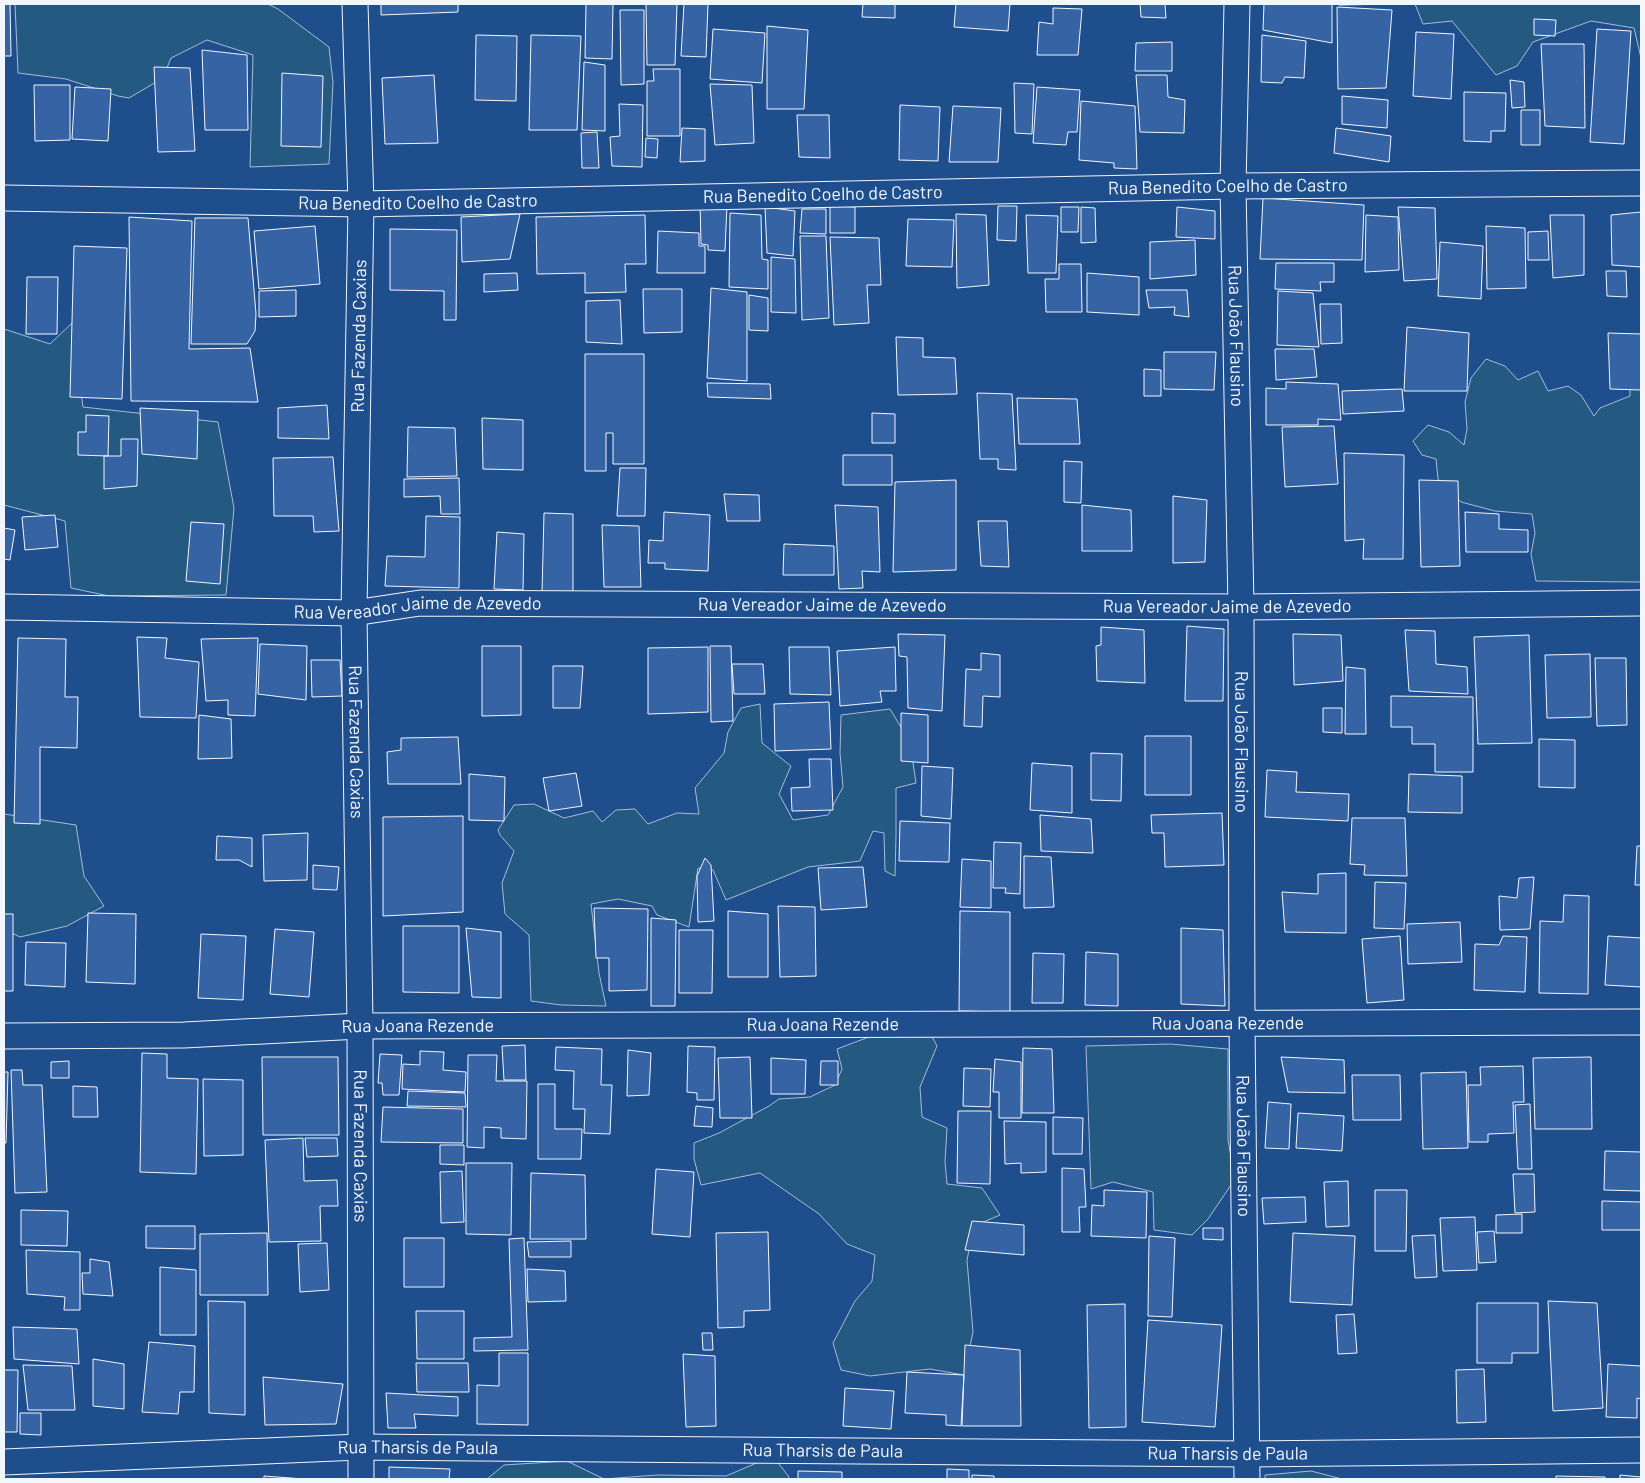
<svg xmlns="http://www.w3.org/2000/svg" width="1645" height="1483" viewBox="0 0 1645 1483" font-family="Barlow,sans-serif">
<style>
.green{fill:#245a82;stroke:#a8bbd7}
.building{fill:#3563a3;stroke:#f2f6ff}
.lines{fill:none;stroke-linecap:round;stroke-linejoin:round}
.street-casing{stroke:#f2f6ff;stroke-width:27}
.street{stroke:#1f4e8c;stroke-width:25}
.labels{text-anchor:middle;stroke-width:4;stroke-linejoin:round;paint-order:stroke}
.street-label{font-size:18px;fill:#f2f6ff;stroke:#1f4e8c}
</style>
<rect width="100%" height="100%" fill="#1f4e8c"/>
<path class="green" d="M15,4H268L278,9L329,47L333,82L329,164L250,167L253,55L207,40L171,58L163,78L129,98L118,96L66,79L18,73Z
M1415,4H1641V58L1634,28L1591,21L1533,42L1517,66L1496,75L1452,21L1423,24Z
M72,323L83,407L218,422L234,508L226,595L109,596L71,588L65,521L4,505V329L50,344Z
M1641,348V582L1536,581L1531,554L1535,533L1532,514L1495,511L1461,502L1438,479L1436,459L1422,455L1413,441L1428,425L1449,432L1464,445L1467,429L1465,402L1471,378L1486,359L1505,366L1518,380L1538,371L1548,391L1568,386L1581,395L1594,416L1600,408L1630,396V378L1626,357Z
M760,704L762,743L791,766L779,794L793,820L828,815L843,787L840,753L841,715L890,709L910,742L916,783L896,788V836L895,876L885,871L884,833L873,831L860,861L808,867L726,900L713,870L698,868L689,927L657,915L652,906L618,899L591,904L599,973L606,1006L561,1005L531,1001L529,935L505,914L502,883L514,851L500,835L498,830L514,805L534,804L564,818L593,811L602,822L616,810L635,809L648,824L677,813L699,814L695,788L724,753L728,732L741,708Z
M4,814L76,825L84,876L104,906L67,926L20,937L4,929Z
M928,1029L937,1046L920,1087L922,1117L947,1128L945,1162L947,1184L982,1188L1000,1215L974,1226L967,1260L973,1332L964,1375L930,1369L870,1376L841,1370L833,1343L855,1301L872,1281L875,1255L847,1244L819,1214L760,1173L701,1185L694,1159V1143L719,1133L769,1106L779,1099L810,1097L835,1085L842,1069L837,1049L882,1032Z
M1170,1044L1228,1049V1140L1235,1179L1208,1219L1192,1235L1154,1230L1153,1192L1113,1182L1091,1189L1086,1046Z
M773,1456L789,1477L788,1479H487L504,1465L567,1461L604,1479L657,1475L726,1476Z
M1311,1471L1342,1479H1265V1475Z"/>
<path class="building" d="M4,4H10L11,56H4Z
M381,4H458V12L381,15Z
M586,4H613L612,59L585,58Z
M646,4H677L675,65H647Z
M684,4H708L706,57L681,56Z
M863,4H895V18L862,17Z
M956,4H1010L1008,31L954,27Z
M1140,4H1165L1166,18L1141,17Z
M1264,4H1332V43L1263,30Z
M1339,4H1399L1339,5Z
M1337,7L1392,10L1386,88L1338,89Z
M1053,8L1082,9L1078,55H1037L1039,22L1053,24Z
M620,10H644V84L621,85Z
M1534,19L1556,20L1555,36L1534,35Z
M767,26L808,30L804,109H767Z
M713,29L765,33L762,83L710,79Z
M1597,29L1631,31L1624,144L1590,142Z
M1416,32L1454,34L1451,99L1413,96Z
M476,35L517,36L516,101L475,100Z
M531,35L581,36L577,130H529Z
M1262,35L1306,41L1304,78L1285,77L1282,83L1261,82Z
M1172,42V71H1135L1136,43Z
M1541,44H1584L1585,128L1545,126Z
M202,50L247,55L248,130H205Z
M584,62L605,65V131L582,130Z
M154,67L190,68L195,151L158,152Z
M653,69H680V136H647V81H654Z
M282,73L323,76L321,147L281,146Z
M434,75L438,143L385,144L382,78Z
M1136,75H1167L1168,97L1185,100L1184,133L1140,132Z
M1510,80L1524,82L1525,107L1512,108Z
M1014,83L1034,84L1032,134L1015,133Z
M710,84L752,85L754,143L715,145Z
M34,85H70V140L35,141Z
M75,87L111,89L108,141L72,139Z
M1037,87L1080,90L1077,132H1068L1066,145L1033,143Z
M1464,92L1506,93L1505,131H1491V142L1464,141Z
M1342,96L1388,100L1387,128L1342,124Z
M1081,101L1135,106L1137,169L1114,168V163L1079,160Z
M619,104L643,105L642,167L612,166L610,137L620,136Z
M900,105L940,107L938,161L899,160Z
M953,106L1001,108L998,162H949Z
M1521,110H1540V145H1521Z
M797,115H829L830,158L799,157Z
M682,128L705,129V161L680,162Z
M1336,128L1391,136L1389,162L1334,153Z
M597,132L599,168H582L581,133Z
M646,138L658,139L657,158L645,157Z
M1263,198L1364,205L1362,260L1260,259Z
M700,203L727,205L725,251L708,250V245L701,244Z
M830,206L855,207V233H830Z
M998,206H1017L1016,241L997,240Z
M765,207L795,211L793,256L767,253Z
M1061,207H1079L1078,232H1061Z
M1081,207L1095,208L1096,242L1081,243Z
M1177,207L1215,211V239L1176,237Z
M1398,207L1435,208L1437,279L1404,281Z
M802,209H826V234L800,233Z
M1641,212V267L1612,265L1611,215Z
M730,213L761,215L762,259L768,260V289L729,287Z
M520,214L510,259L462,262L461,217Z
M956,214L986,215L989,285L957,288Z
M645,215L646,264H625L626,292L585,293V273L537,274L536,217Z
M1026,215L1058,216L1056,273H1028Z
M1366,215L1398,217L1399,270L1365,272Z
M1550,215H1584V275L1553,278Z
M129,217L192,221L189,349L250,348L258,402L131,401Z
M195,218H248L256,314L255,331L247,344H191Z
M908,219L954,220L952,267L906,266Z
M315,226L320,284L259,289L254,231Z
M1486,226L1525,228L1526,288L1487,289Z
M390,229L457,230L456,320H444V291L390,290Z
M658,231L699,233V246H705V273H657Z
M1548,231L1549,260H1528V232Z
M800,236H826L829,318L802,320Z
M830,237L879,238L881,285H867L869,323L834,325Z
M1195,240L1196,275L1150,279V242Z
M1440,242L1483,246L1481,299L1438,296Z
M74,246L127,248L122,399L70,397Z
M771,257L795,259L796,313L771,312Z
M1276,263H1334V282H1320L1321,291L1275,289Z
M1059,264H1081L1082,312H1046L1045,279H1059Z
M1606,271H1626L1627,297L1607,296Z
M517,273L518,290L484,292V274Z
M1087,273L1139,277V315L1087,312Z
M27,277H58L57,334H26Z
M711,288L747,292V381L707,378Z
M643,289H682V332L644,333Z
M296,290V316L259,317V291Z
M1146,290H1187L1189,317L1174,315L1175,307L1149,308Z
M1278,291L1313,293L1319,347L1277,345Z
M749,295L768,298V331L749,330Z
M620,300L622,344L586,342V301Z
M1320,304H1341L1342,343L1321,344Z
M1407,327L1469,333L1467,391H1404Z
M1608,333L1641,334V390L1610,389Z
M896,337L923,338V357L955,358L957,394L898,395Z
M1275,349H1314L1317,377L1276,380Z
M1164,352H1216L1214,390L1164,389Z
M585,354H644V464H613V433H606V471H585Z
M1144,369L1161,370V396H1144Z
M1286,382L1338,384L1341,420L1318,419V425H1266V388L1286,389Z
M707,383L770,384L771,399L708,397Z
M1402,389L1404,411L1343,414L1342,391Z
M977,393L1012,394L1016,470L998,469V459H980Z
M1017,398L1077,399L1080,444H1019Z
M327,405L329,439L278,438V408Z
M140,408L198,411L197,459L142,454Z
M872,413L895,414V443H872Z
M86,415L109,416L108,456L78,455V432H86Z
M482,418L523,420V470L483,469Z
M1334,426L1338,484L1285,487L1282,427Z
M408,427L455,428L457,476L407,477Z
M121,439H138L137,486L104,489V456H121Z
M1344,453L1404,455L1403,559H1363L1364,539L1345,541Z
M843,455H892V485H843Z
M333,457L339,531L314,532L313,516H274L273,458Z
M1064,461L1082,462L1081,503L1064,502Z
M620,468H646L645,516H617Z
M459,478L460,514H441L440,496L404,497V479Z
M956,480V570L893,572L895,482Z
M1419,480L1458,481L1460,566L1421,567Z
M724,494L759,495L760,521H727Z
M1173,496L1207,500L1205,562L1173,563Z
M835,505L878,507L880,572L862,571L863,588L839,589Z
M1082,505L1131,510L1132,551H1082Z
M664,512L710,515L708,571L665,569V563H648L649,540L663,541Z
M1465,512L1499,514V529L1528,530V552H1466Z
M544,513L573,514V592L542,593Z
M55,515L58,547L25,550L22,517Z
M426,516L460,517L459,588L385,586L387,556L425,557Z
M978,521H1007L1009,567L981,566Z
M191,522L224,524L220,584L186,581Z
M602,525L639,526L641,587H604Z
M4,528L15,530L10,560L4,559Z
M497,532L524,534L523,590L494,589Z
M784,544L834,546V575H783Z
M1187,626L1224,629L1223,701H1185Z
M1101,627L1144,630L1145,683L1097,681L1096,646L1101,645Z
M1405,630L1435,631L1436,664L1467,667L1468,694L1409,691Z
M898,634L945,635L942,711L908,708L907,657L899,656Z
M1293,634L1341,635L1343,681L1294,685Z
M1529,635L1532,743L1478,744L1474,637Z
M137,637L167,638L165,658L199,662L196,718L140,717Z
M18,638L66,639L65,697H78L77,748L40,747V824L14,823Z
M258,638L255,716L228,715V700L206,701L201,639Z
M260,644L307,646L306,700L258,694Z
M482,646H521V715L482,716Z
M710,646H731L733,721L711,722Z
M708,647V712L648,714V648Z
M789,647H829L831,695L790,694Z
M895,647L896,691H880L882,702L840,706L837,651Z
M981,653L1000,655V697L983,696L982,727L964,726L966,669L981,670Z
M1590,654L1591,717L1547,718L1545,655Z
M1595,658H1626L1627,725L1597,726Z
M311,660H340L342,696L312,697Z
M732,664H763L765,694H734Z
M553,666H583L580,708H553Z
M1346,667L1365,669L1366,734H1345Z
M1391,696L1473,697V772H1435V744H1412V727H1391Z
M829,702L831,749L775,751L774,704Z
M1323,708H1342V733L1323,732Z
M901,713L928,715V763L901,761Z
M199,715L231,719L232,758L198,759Z
M1145,736H1191V795H1145Z
M458,737L461,784H388L387,752L401,750V738Z
M1539,739L1575,740V788L1539,787Z
M1091,753L1122,754L1121,801L1091,800Z
M809,759H831L833,810L792,811L791,788L810,787Z
M1032,763L1072,766V813L1030,810Z
M922,766L953,768L951,819L921,816Z
M1267,770L1297,772L1296,792L1349,794L1348,821L1265,817Z
M576,773L582,806L549,811L543,778Z
M469,774L505,777L504,821L469,820Z
M1409,774L1462,776V813L1408,812Z
M1222,813L1224,865L1165,867L1164,833H1152L1151,815Z
M1040,815L1091,819L1093,853L1041,851Z
M463,816V912L383,916V817Z
M1352,818H1405L1407,876L1364,875L1365,865L1350,864Z
M900,821L950,823L949,862L899,861Z
M308,833L307,880L264,881L263,835Z
M217,836L252,838V867L239,860H216Z
M994,842L1021,843L1020,894L1005,893L1006,888H993Z
M1637,846H1641V885H1635Z
M1024,856L1051,857L1054,907L1024,908Z
M705,858L711,865L714,921L698,922L697,876Z
M962,859L991,861V908L960,907Z
M313,865L339,867L337,890L313,889Z
M863,867L867,907L821,910L818,868Z
M1346,873V933L1285,932L1282,892L1318,894V874Z
M1534,877L1530,929L1500,930L1499,896L1517,898L1519,878Z
M1375,882L1406,883L1404,929L1374,928Z
M1564,895L1589,896L1588,994L1539,993L1540,921L1563,922Z
M778,906L815,907L816,976L780,977Z
M594,908L648,909L647,990L609,991V958H596Z
M728,911L768,914V977H728Z
M960,911L1010,912V1012L959,1011Z
M88,913L136,914L135,984L86,982Z
M4,914H13V991H4Z
M651,918L676,920L675,1006H651Z
M1460,922L1462,962L1408,964L1407,924Z
M403,926H459V993L403,992Z
M466,928L501,932V998L472,997Z
M1181,928L1223,930L1225,1006L1181,1004Z
M275,929L314,932L309,997L270,994Z
M679,930H713L712,993H679Z
M201,934L246,936L243,1000L198,998Z
M1400,936L1404,1000L1367,1003L1362,939Z
M1503,936L1527,937L1525,992L1474,990L1475,944L1499,945Z
M1608,936L1641,938V987L1605,985Z
M26,942L66,943L65,987L25,985Z
M1086,952L1118,954V1006L1085,1005Z
M1033,953L1064,954L1063,1003H1032Z
M525,1045L526,1080H504L502,1046Z
M688,1046L715,1047L714,1100H697V1093L687,1092Z
M556,1047L602,1049L601,1085H612L610,1134L584,1133L585,1109H573L574,1071L555,1070Z
M1023,1048L1052,1049L1054,1113H1022Z
M628,1050L651,1053L649,1095L627,1096Z
M420,1051L444,1052L443,1070L466,1072L465,1092L402,1089L403,1064L420,1065Z
M142,1053L167,1054V1078L198,1079L196,1174L140,1172Z
M380,1054L402,1055L399,1095H383L382,1083H378Z
M468,1055H497L496,1081H527L526,1139L501,1138V1128L484,1127V1148L467,1147Z
M262,1057H338L339,1135H263Z
M750,1057L752,1118H720L718,1058Z
M1281,1057L1344,1060L1345,1093L1288,1092Z
M1591,1057L1592,1129H1535L1533,1058Z
M771,1058L806,1060L805,1094H771Z
M995,1059L1021,1062V1118H999V1092H993Z
M69,1061V1078H51V1062Z
M821,1061H838V1085H820Z
M1523,1066L1524,1102H1513L1514,1133L1488,1134V1142H1469L1468,1085H1481L1480,1067Z
M964,1068L991,1069L990,1107L963,1106Z
M11,1070H22L23,1085H42L47,1192L15,1193Z
M4,1072H8L6,1143H4Z
M1466,1072L1468,1148L1423,1149L1421,1073Z
M1352,1075H1400L1401,1120H1353Z
M203,1079L243,1080V1155L204,1156Z
M538,1084H555V1129H582L581,1159H538Z
M73,1086L97,1087L98,1117H73Z
M408,1091L465,1093L466,1107L407,1106Z
M1268,1102L1291,1104L1289,1149L1265,1148Z
M1530,1104L1532,1169H1518L1515,1105Z
M696,1106L713,1108L712,1127L694,1126Z
M383,1107L463,1109V1143L381,1142Z
M958,1111H991L990,1184L957,1183Z
M1298,1113L1344,1116L1342,1151L1296,1148Z
M1053,1117L1083,1118L1082,1154H1053Z
M1004,1121L1046,1122V1172L1021,1173V1163L1005,1164Z
M303,1138L304,1181L337,1180L338,1206H320L321,1241L269,1242L265,1140Z
M305,1138H337L338,1156L307,1157Z
M440,1145H464V1165L440,1164Z
M1605,1151L1641,1152V1191L1604,1190Z
M466,1163H512L511,1235L466,1234Z
M1062,1168L1084,1169L1086,1207H1079L1080,1232H1062Z
M656,1169L694,1172L690,1237L652,1234Z
M462,1171L464,1222L441,1223L440,1172Z
M531,1173L585,1175L586,1239H530Z
M1513,1174H1534L1535,1212L1515,1213Z
M1348,1181L1349,1226L1326,1227L1324,1182Z
M1104,1190L1147,1192L1146,1238L1091,1236L1092,1205L1104,1206Z
M1375,1190H1407L1406,1251H1375Z
M1305,1197L1306,1222L1264,1224L1262,1198Z
M1602,1201L1641,1202V1230H1602Z
M21,1210L68,1211L67,1246L21,1245Z
M1522,1214V1233H1496V1215Z
M1475,1217L1477,1270L1443,1271L1440,1218Z
M972,1221L1024,1225V1255L965,1250Z
M146,1226H195V1249L146,1248Z
M1203,1228H1223V1240L1203,1239Z
M1494,1231L1496,1262L1479,1263L1477,1232Z
M768,1232L770,1310L744,1311V1327L718,1328L716,1233Z
M267,1233L268,1295H200V1234Z
M1293,1233L1355,1236L1352,1305L1290,1302Z
M1435,1235L1437,1277L1415,1278L1412,1236Z
M1149,1236L1175,1238L1172,1317L1148,1316Z
M404,1238H444V1287H404Z
M524,1238L528,1350L474,1351V1338L512,1337L509,1239Z
M571,1241V1257H529L527,1242Z
M327,1243L329,1290L300,1292L298,1244Z
M26,1250L80,1252V1310H64L65,1297L27,1294Z
M90,1259L109,1262L113,1296L83,1294L82,1273H90Z
M160,1267L196,1270V1335H160Z
M527,1269L565,1271L566,1301L528,1302Z
M208,1301L245,1302V1415L209,1413Z
M1548,1301L1597,1303L1603,1408L1553,1411Z
M1477,1303H1538V1353H1512V1363H1477Z
M1125,1304L1126,1427L1089,1428L1087,1305Z
M416,1311H464V1359H417Z
M1354,1314L1357,1353L1338,1354L1336,1315Z
M1148,1320L1222,1325L1215,1427L1142,1422Z
M13,1327L77,1329L79,1364L14,1359Z
M702,1333H712L713,1350H703Z
M149,1342L195,1346L194,1392H180L178,1414L142,1412Z
M965,1345L1020,1350L1021,1426H962Z
M499,1353H528V1425L477,1424V1385L499,1386Z
M683,1354L715,1356L716,1426L686,1427Z
M93,1359L124,1364V1409L93,1406Z
M416,1363H468L469,1392H417Z
M1608,1364L1641,1366V1399L1637,1398V1418L1606,1417Z
M23,1365L72,1366L75,1410H28Z
M1484,1369L1486,1422L1457,1423L1456,1370Z
M4,1370H18L17,1432H4Z
M907,1372L964,1375L961,1426L946,1425V1415L905,1413Z
M263,1377L343,1384L336,1424L265,1425Z
M845,1388L894,1391L891,1429L843,1426Z
M386,1393L458,1397V1416L414,1414L416,1428H388Z
M20,1413H41V1435L20,1434Z
M389,1467L450,1469L449,1479H389Z
M947,1469L969,1470V1479H947Z
M798,1471L842,1472V1479H798Z
M972,1475L994,1476V1479H972Z
M1620,1475L1641,1477V1479H1620Z
M264,1476L304,1479H264Z
M1556,1476L1605,1477V1479H1556Z"/>
<g class="lines">
<g class="street-casing">
<g id="street">
<path id="s1" d="M355,4L361,204L354,613L360,1026L361,1479"/>
<path id="s2" d="M1237,4L1233,186L1241,607L1242,1024L1247,1479"/>
<path id="s3" d="M4,198L361,204L1233,186L1641,183"/>
<path id="s4" d="M4,607L354,613L420,603L1241,607L1641,603"/>
<path id="s5" d="M4,1036L184,1035L360,1026L1641,1022"/>
<path id="s6" d="M4,1462L360,1447L1247,1454L1641,1450"/>
</g>
</g>
<use href="#street" class="street"/>
</g>
<g class="labels">
<g class="street-label">
<text dy="6" stroke="none"><textPath href="#s3" startOffset="1224">Rua Benedito Coelho de Castro</textPath></text>
<text dy="6" stroke="none"><textPath href="#s3" startOffset="819">Rua Benedito Coelho de Castro</textPath></text>
<text dy="6" stroke="none"><textPath href="#s3" startOffset="414">Rua Benedito Coelho de Castro</textPath></text>
<text transform="translate(359 336) rotate(-89)" y="6">Rua Fazenda Caxias</text>
<text dy="6" stroke="none"><textPath href="#s2" startOffset="332">Rua João Flausino</textPath></text>
<text dy="6" stroke="none"><textPath href="#s4" startOffset="819">Rua Vereador Jaime de Azevedo</textPath></text>
<text dy="6" stroke="none"><textPath href="#s4" startOffset="1224">Rua Vereador Jaime de Azevedo</textPath></text>
<text dy="6" stroke="none"><textPath href="#s4" startOffset="414">Rua Vereador Jaime de Azevedo</textPath></text>
<text dy="6" stroke="none"><textPath href="#s1" startOffset="738">Rua Fazenda Caxias</textPath></text>
<text dy="6" stroke="none"><textPath href="#s2" startOffset="738">Rua João Flausino</textPath></text>
<text dy="6" stroke="none"><textPath href="#s5" startOffset="1224">Rua Joana Rezende</textPath></text>
<text dy="6" stroke="none"><textPath href="#s5" startOffset="819">Rua Joana Rezende</textPath></text>
<text dy="6" stroke="none"><textPath href="#s5" startOffset="414">Rua Joana Rezende</textPath></text>
<text dy="6" stroke="none"><textPath href="#s1" startOffset="1142">Rua Fazenda Caxias</textPath></text>
<text dy="6" stroke="none"><textPath href="#s2" startOffset="1142">Rua João Flausino</textPath></text>
<text dy="6" stroke="none"><textPath href="#s6" startOffset="414">Rua Tharsis de Paula</textPath></text>
<text dy="6" stroke="none"><textPath href="#s6" startOffset="819">Rua Tharsis de Paula</textPath></text>
<text dy="6" stroke="none"><textPath href="#s6" startOffset="1224">Rua Tharsis de Paula</textPath></text>
</g>
</g>
<rect width="1645" height="1483" fill="none" stroke="#f2f6ff" stroke-width="10"/>
</svg>
